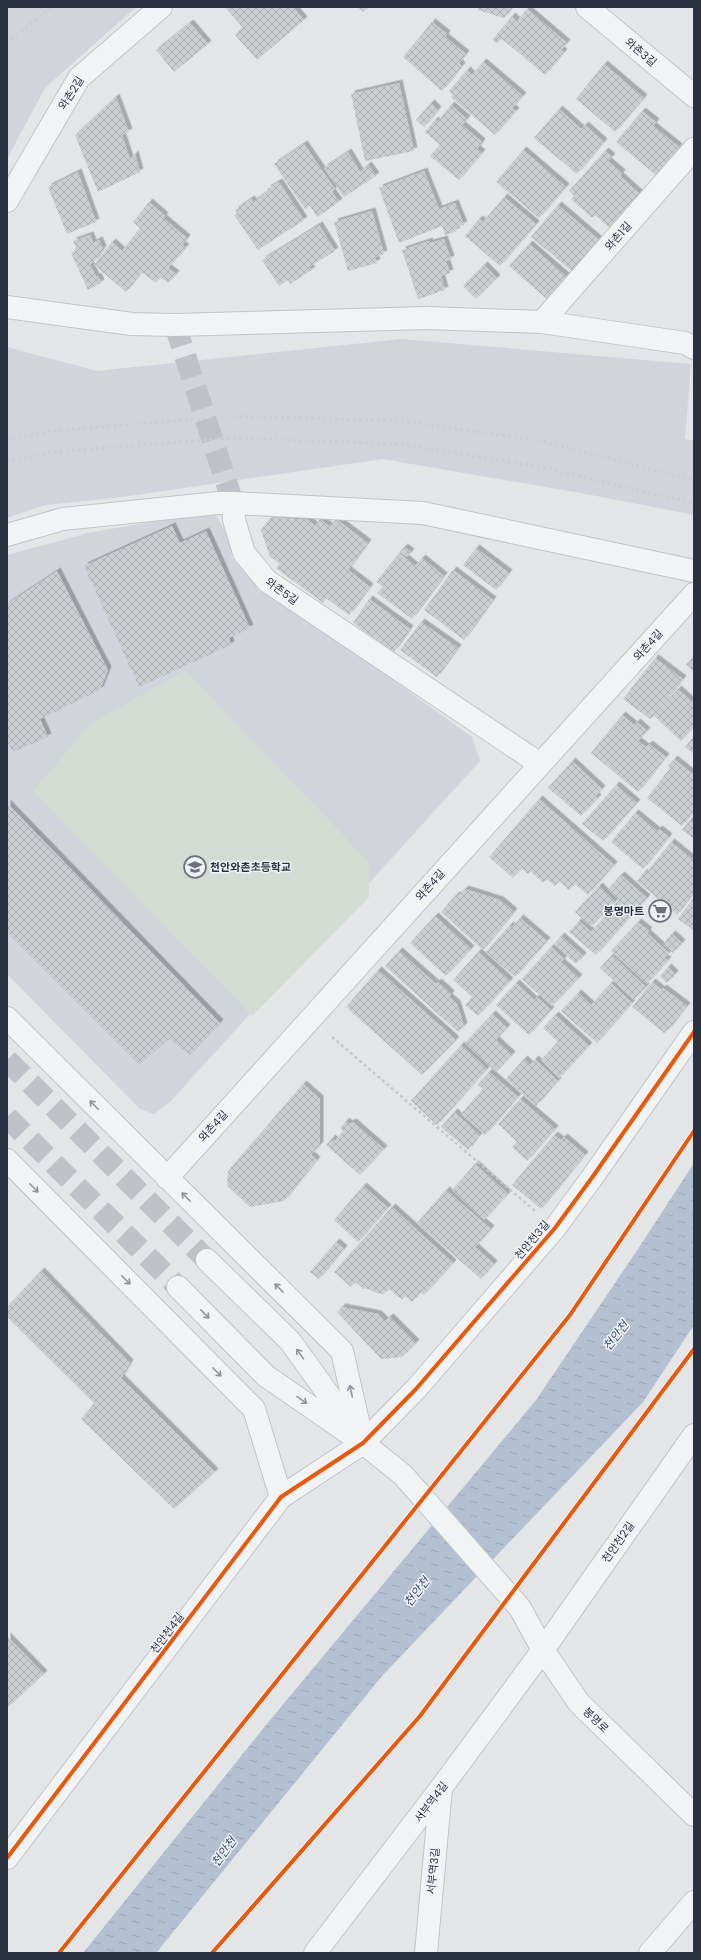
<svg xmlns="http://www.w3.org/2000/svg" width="701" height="1960" viewBox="0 0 701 1960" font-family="Poppins,'Noto Sans KR',sans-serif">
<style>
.built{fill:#d1d4da}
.green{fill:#d3dbd3}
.water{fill:url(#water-ripples)}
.building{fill:url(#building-cross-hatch);filter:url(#shadow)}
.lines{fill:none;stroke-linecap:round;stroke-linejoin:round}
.minor-tunnel{stroke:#bec1c6;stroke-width:22;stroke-dasharray:22 11;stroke-linecap:butt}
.minor-casing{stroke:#c1c3c5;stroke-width:24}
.path{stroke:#c5c6cb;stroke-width:2.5;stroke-dasharray:3 3;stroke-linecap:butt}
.minor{stroke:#f2f3f5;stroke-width:22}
.rail{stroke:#cccdcf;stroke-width:3;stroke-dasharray:2 4;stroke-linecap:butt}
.cycleway-casing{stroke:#f1f3f7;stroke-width:6}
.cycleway{stroke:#e8590c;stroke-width:4}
.oneway{stroke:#8e929a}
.labels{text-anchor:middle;stroke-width:3;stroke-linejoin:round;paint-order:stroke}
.street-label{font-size:11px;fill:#2a3140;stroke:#f1f3f7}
.poi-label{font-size:11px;font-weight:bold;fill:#2a3140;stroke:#f1f3f7;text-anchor:start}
.water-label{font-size:12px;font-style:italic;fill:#364f72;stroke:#f1f3f7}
</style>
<defs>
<pattern id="water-ripples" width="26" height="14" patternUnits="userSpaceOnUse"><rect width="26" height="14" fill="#b3c0d1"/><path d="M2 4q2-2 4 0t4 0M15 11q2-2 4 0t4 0" fill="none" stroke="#9aa5b4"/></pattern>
<pattern id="building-cross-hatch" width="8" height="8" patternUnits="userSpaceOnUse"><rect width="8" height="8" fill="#cbcdd0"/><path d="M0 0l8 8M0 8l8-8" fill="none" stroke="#aeb0b4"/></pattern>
<filter id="shadow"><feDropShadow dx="3.5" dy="-3.5" stdDeviation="0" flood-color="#0004"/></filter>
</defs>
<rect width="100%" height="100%" fill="#e3e5e7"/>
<path class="built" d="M7,7H136L45,88L7,159Z
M402,339L691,364L685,439L694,441V515L586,494L383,459L115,498L45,505L7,518V347L97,371Z
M216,515L229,538L232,558L252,578L472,737L480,761L170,1102L154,1114L140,1109L7,974V555L92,532L177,518Z"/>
<path class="green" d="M185,670L369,862V897L252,1016L33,791L90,724Z"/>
<path class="water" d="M694,1163V1325L643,1402L382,1676L156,1953H83L266,1725L536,1400L638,1249Z"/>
<path class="building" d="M225,7H293L304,20L257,60L235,35L243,28Z
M358,7H369L363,12Z
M480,7H513L504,18L478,10Z
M527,9L567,43L561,50L564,52L545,75L502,39L497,43L492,40L512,16L517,21Z
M432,22L447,34L445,37L466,54L459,63L462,66L442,91L403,57Z
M190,23L208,44L174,72L156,50Z
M483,62L523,96L512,108L516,111L495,135L451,97L453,95L449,91L467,70L472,75Z
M604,64L644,98L615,132L576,99Z
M399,83L414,151L365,161L351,94Z
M116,97L129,132L122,135L130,159L135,154L140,172L98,192L75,135Z
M431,103L438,110L424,127L416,120Z
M451,105L467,119L462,125L482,142L477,149L482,153L459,180L430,156L440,145L425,132L435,120L437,122Z
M559,109L581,129L585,125L604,142L577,174L534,138Z
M642,111L656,122L653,126L679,147L656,175L616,142Z
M304,144L335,189L332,192L339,202L317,217L310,206L305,209L274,164Z
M523,150L566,187L539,218L496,182Z
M605,151L612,157L608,161L622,173L620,176L642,196L612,230L595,215L592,218L571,199L574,196L569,191Z
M348,152L360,172L368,165L376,176L344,197L324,168Z
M424,171L439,209L455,203L464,225L455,228L457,231L445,235L442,226L399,243L379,188Z
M78,172L96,222L67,234L48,187Z
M279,182L304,220L258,250L234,215L237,213L235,210L251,199L253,202L269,191L267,189Z
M504,197L536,224L500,266L465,236L479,219L483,222Z
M149,202L165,216L163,218L187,238L182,245L186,247L168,268L176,274L168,283L161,277L156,283L142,272L126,292L94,265L112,242L122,251L140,228L133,222Z
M558,205L599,240L572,271L531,237Z
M372,211L384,254L375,257L377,263L348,271L334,222Z
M319,225L335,251L309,267L312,270L290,284L288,280L279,286L262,260Z
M90,235L93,243L99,240L103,249L95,261L90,264L96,277L98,276L101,283L88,290L71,253L77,250L73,241Z
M444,239L451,259L446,261L450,273L441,276L445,290L418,299L402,250L429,241L430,243Z
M529,244L568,278L549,301L509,266Z
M484,265L497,278L476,299L463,286Z
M271,517L308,520L315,526L320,519L330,527L336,519L368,543L348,570L370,587L349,615L326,598L323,603L276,568L280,564L270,557L261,530Z
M172,526L180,543L206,531L250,628L229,638L231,645L139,687L84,566Z
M404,547L411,552L407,557L400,552Z
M476,548L509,573L496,590L463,565Z
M399,553L415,566L422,558L444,576L412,619L377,593L383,587L376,582Z
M453,570L493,600L464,640L424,610Z
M57,571L108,670L100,690L40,719L48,737L13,752L7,741V604Z
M369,599L410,629L394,652L353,623Z
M421,622L458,648L437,677L400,650Z
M694,655V672L686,665Z
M655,658L683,679L657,712L678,689L692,702L694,699V726L681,741L654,716L650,719L623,699Z
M622,715L634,725L637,722L647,731L638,741L646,747L649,744L666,757L638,792L591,753Z
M694,736V754L685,747Z
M674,759L694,775V811L682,826L647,798L670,768L668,766Z
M572,761L602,789L596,796L598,798L581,816L548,788Z
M616,785L637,803L603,841L582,824Z
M539,799L614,865L588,895L575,884L569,890L559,881L555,886L547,879L543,883L530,871L528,874L521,868L513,878L489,857Z
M7,803L220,1023L190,1055L169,1039L139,1065L7,933Z
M635,813L657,831L659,829L669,837L643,869L611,842Z
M690,820L692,823L694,820V839L682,830Z
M671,842L692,859L694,857V892L677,915L637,881L644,872L645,874Z
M621,875L647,898L596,955L569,932L579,921L591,932L619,900L608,889Z
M599,886L615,902L591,927L575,912Z
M465,889L500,900L514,912L483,950L441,912L456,895L458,896Z
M694,897V931L678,919Z
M435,916L471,949L446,976L410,943Z
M520,918L547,941L515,977L486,952L510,925L512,927Z
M638,922L649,931L647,933L669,953L664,958L668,960L647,984L611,951Z
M672,934L682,943L673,953L663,944Z
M561,936L583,956L576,964L554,944Z
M551,947L564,959L561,962L579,978L552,1006L522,979Z
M399,951L436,984L438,982L451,994L449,997L457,1004L464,1026L458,1032L385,966Z
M478,952L510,981L478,1016L465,1005L472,997L453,980Z
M612,955L646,987L634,1000L600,968Z
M668,967L675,974L667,983L660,976Z
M378,970L456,1040L422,1075L346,1007Z
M652,982L662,990L663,988L687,1006L668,1030L664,1033L632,1007Z
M516,983L534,1000L537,997L551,1010L529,1035L496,1005Z
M611,983L632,1003L597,1043L561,1011L578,993L591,1005Z
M492,1014L507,1028L496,1040L512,1055L496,1072L465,1043Z
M555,1015L589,1046L559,1078L541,1060L558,1042L543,1028Z
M461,1045L487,1069L437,1125L411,1101Z
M524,1059L530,1065L535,1059L558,1081L536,1106L506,1079Z
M489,1072L518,1097L485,1135L461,1114L483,1089L477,1085Z
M303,1084L320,1099V1145L311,1155L317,1160L284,1201L250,1207L227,1186L228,1171Z
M520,1099L555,1129L527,1161L512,1147L517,1142L498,1124Z
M454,1112L480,1135L468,1150L441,1127Z
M346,1121L349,1124L353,1122L384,1149L360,1175L326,1145L332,1138L335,1141L343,1131L340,1128Z
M554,1135L561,1140L564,1137L585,1155L541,1209L512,1185Z
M475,1164L508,1194L484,1220L452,1190Z
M363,1186L388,1208L358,1242L334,1220Z
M446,1190L491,1229L475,1247L494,1264L481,1279L417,1223Z
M392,1207L453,1263L424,1295L421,1292L412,1302L405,1296L402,1300L389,1289L384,1294L376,1293L366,1288L363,1289L355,1282L351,1287L334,1272Z
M336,1242L344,1249L319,1279L310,1272Z
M41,1271L130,1363L121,1378L215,1472L174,1509L81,1419L94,1403L7,1317V1307Z
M342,1307L378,1314L385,1321L390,1317L416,1343L402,1357L381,1359L337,1312Z
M7,1636L44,1674L7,1708Z"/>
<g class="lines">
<path class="minor-tunnel" d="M175,325L233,503
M7,1060L207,1260
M7,1117L178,1287"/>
<g class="minor-casing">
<path id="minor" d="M587,7L694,96
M7,201L79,78L161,7
M7,307L132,324L175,325L427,318L542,322L685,343L694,348
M542,322L694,149
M233,503L423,513L694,571
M7,535L63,519L218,503H233L234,520L244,553L267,581L540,764
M7,1018L342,1351L363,1443
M7,1160L254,1409L281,1497
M167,1178L694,594
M207,1260L290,1341L354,1430
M178,1287L266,1376L363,1443L403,1475L520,1608L543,1650L579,1703L694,1815
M7,1858L281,1497L363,1443L416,1389L555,1228L591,1179L694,1032
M315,1953L441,1788L543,1650L694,1435
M426,1953L441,1788
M650,1953L694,1902"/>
</g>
<path class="path" d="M332,1037L535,1211"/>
<use href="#minor" class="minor"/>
<path class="rail" d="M7,43L51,7
M7,440L52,431L232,416L403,421L541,441L694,480
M7,461L54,452L232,438L400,444L536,466L694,503"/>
<g class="cycleway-casing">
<path id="cycleway" d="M7,1858L281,1497L363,1443L416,1389L555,1228L591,1179L694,1032
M59,1953L570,1315L694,1131
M212,1953L420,1716L694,1349"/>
</g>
<use href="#cycleway" class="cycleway"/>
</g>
<defs><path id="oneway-shaft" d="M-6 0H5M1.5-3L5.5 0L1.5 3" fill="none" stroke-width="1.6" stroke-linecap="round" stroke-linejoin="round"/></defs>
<g class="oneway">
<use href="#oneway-shaft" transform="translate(94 1105) rotate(-135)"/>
<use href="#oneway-shaft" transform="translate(34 1188) rotate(45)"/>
<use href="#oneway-shaft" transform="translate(186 1197) rotate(-135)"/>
<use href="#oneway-shaft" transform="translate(126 1280) rotate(45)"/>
<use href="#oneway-shaft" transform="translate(279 1288) rotate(-135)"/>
<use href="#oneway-shaft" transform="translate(205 1314) rotate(45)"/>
<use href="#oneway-shaft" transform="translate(300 1354) rotate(-125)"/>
<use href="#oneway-shaft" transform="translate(217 1372) rotate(45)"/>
<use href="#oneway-shaft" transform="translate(351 1391) rotate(-103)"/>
<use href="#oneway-shaft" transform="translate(302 1400) rotate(35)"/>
</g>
<defs>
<g id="school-ring" transform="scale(1.15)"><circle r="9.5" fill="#f1f3f7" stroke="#6b707a" stroke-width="1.5"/><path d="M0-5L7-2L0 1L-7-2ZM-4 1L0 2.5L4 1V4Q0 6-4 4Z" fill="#6b707a"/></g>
<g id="supermarket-ring" transform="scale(1.15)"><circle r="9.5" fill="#f1f3f7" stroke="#6b707a" stroke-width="1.5"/><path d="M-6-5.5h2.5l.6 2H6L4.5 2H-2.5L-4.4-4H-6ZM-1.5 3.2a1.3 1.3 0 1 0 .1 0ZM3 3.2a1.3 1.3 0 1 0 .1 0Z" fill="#6b707a"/></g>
</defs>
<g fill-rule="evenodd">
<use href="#school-ring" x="195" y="867"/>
<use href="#supermarket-ring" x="660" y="911"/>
</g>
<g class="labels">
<g class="street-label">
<text transform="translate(641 52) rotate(40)" y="4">와촌3길</text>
<text transform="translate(71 93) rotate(-57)" y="4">와촌2길</text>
<text transform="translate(618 236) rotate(-49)" y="4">와촌1길</text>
<text transform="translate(282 591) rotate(36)" y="4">와촌5길</text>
<text transform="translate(648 645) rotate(-48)" y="4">와촌4길</text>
<text transform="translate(430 885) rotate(-48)" y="4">와촌4길</text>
<text transform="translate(213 1126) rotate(-48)" y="4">와촌4길</text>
<text transform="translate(532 1240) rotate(-50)" y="4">천안천3길</text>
<text transform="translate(618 1542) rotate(-55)" y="4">천안천2길</text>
<text transform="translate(167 1633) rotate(-53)" y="4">천안천4길</text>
<text transform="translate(596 1720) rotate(44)" y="4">봉명로</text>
<text transform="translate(431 1802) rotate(-53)" y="4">서부역4길</text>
<text transform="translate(433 1871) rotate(-84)" y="4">서부역3길</text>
</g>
<g class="poi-label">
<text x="210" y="871">천안와촌초등학교</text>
<text x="644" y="915" text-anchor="end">봉명마트</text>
</g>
<g class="water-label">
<text transform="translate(616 1336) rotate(-52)" y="4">천안천</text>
<text transform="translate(417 1592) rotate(-52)" y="4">천안천</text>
<text transform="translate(224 1852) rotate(-54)" y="4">천안천</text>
</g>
</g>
<rect width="701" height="1960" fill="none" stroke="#2a3140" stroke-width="16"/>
</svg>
